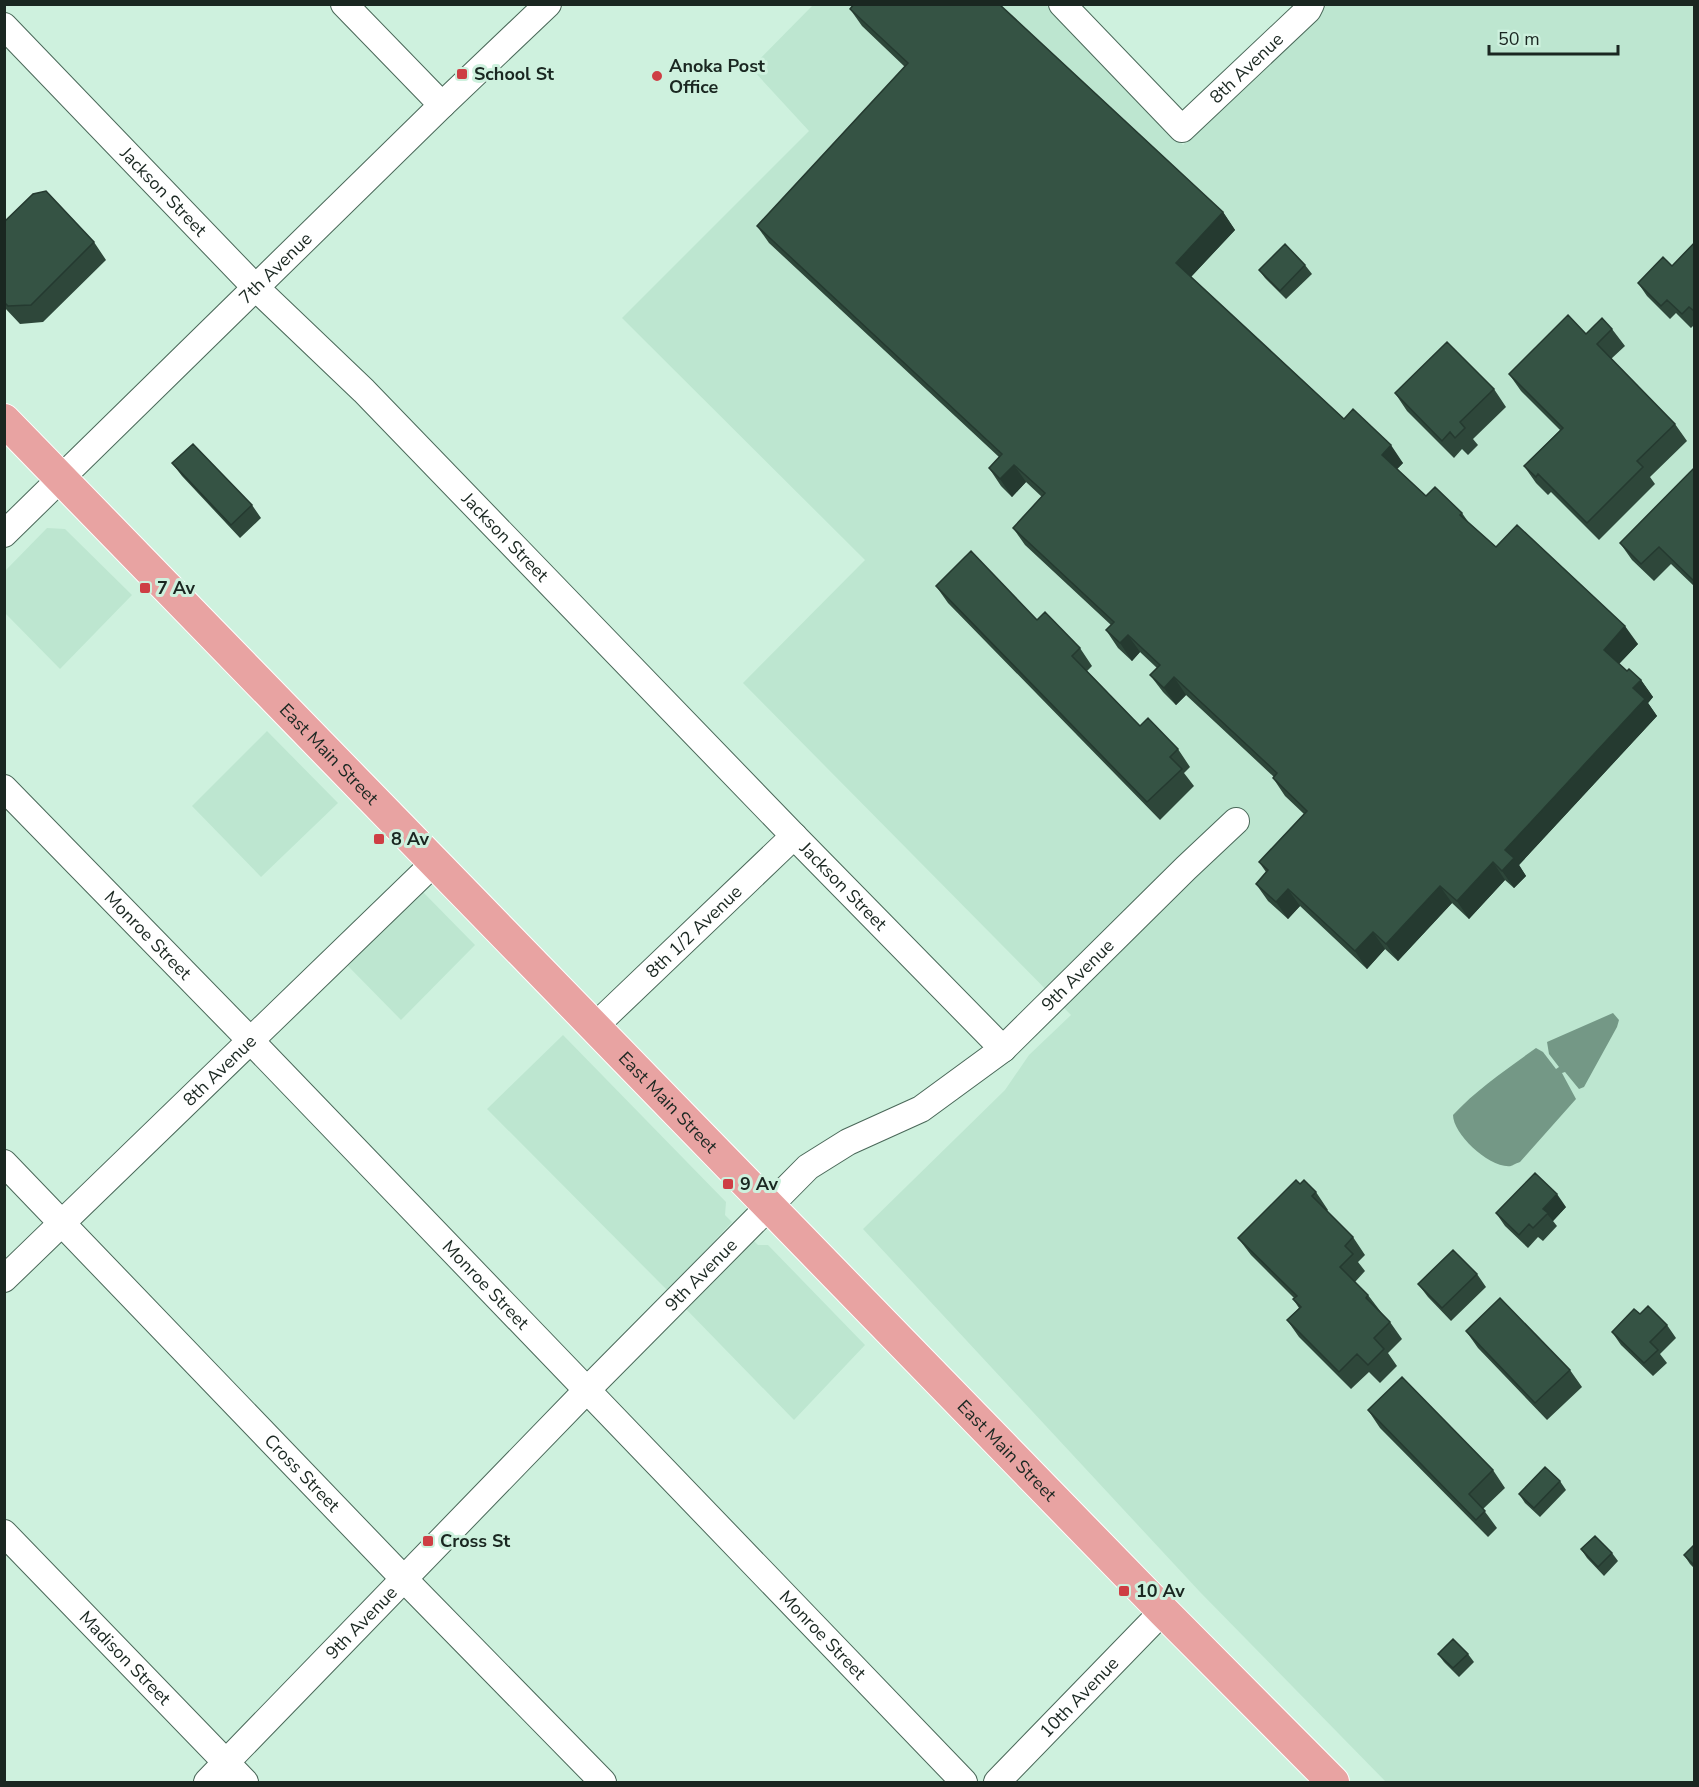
<svg xmlns="http://www.w3.org/2000/svg" width="1699" height="1787" viewBox="0 0 1699 1787" font-family="'Nunito Sans',sans-serif">
<style>
.built{fill:#bde6d0}
.water{fill:#749886}
.lines{fill:none;stroke-linecap:round;stroke-linejoin:round}
.minor-casing{stroke:#4a6859;stroke-width:28}
.major-casing{stroke:#fff;stroke-width:34}
.minor{stroke:#fff;stroke-width:26}
.major{stroke:#e8a3a2;stroke-width:32}
.wall{fill:#2e473a}
.shaded-wall{fill:#253a30}
.building{fill:#355344;stroke:#253a30;stroke-width:1.5}
.poi-dot{fill:#ce3e44;stroke:#cef1de;stroke-width:2}
.labels{text-anchor:middle;stroke-width:6;stroke-linejoin:round;paint-order:stroke}
.poi-label{font-size:18px;font-weight:bold;fill:#1a2721;stroke:#cef1de;text-anchor:start}
.street-label{font-size:18px;fill:#1a2721;stroke:#cef1de}
</style>
<rect width="100%" height="100%" fill="#cef1de"/>
<path class="built" d="M813,5H1046L1183,145L1327,5H1694V1782H1386L1200,1592L863,1229L1005,1090L1029,1055L1071,1015L743,683L865,560L622,318L809,131L751,68Z
M47,528L65,529L132,595L60,669L5,613V571Z
M267,731L338,803L261,877L192,806Z
M422,891L475,945L401,1020L347,965Z
M563,1035L726,1202L725,1215L732,1222L668,1291L487,1109Z
M752,1239L758,1245H768L865,1345L794,1420L685,1308Z"/>
<path class="water" d="M1613,1013L1619,1020L1617,1027L1584,1087L1579,1089L1565,1072L1562,1073L1576,1099L1520,1162C1519,1162 1511,1166 1511,1166C1490,1169 1453,1134 1453,1115C1477,1089 1507,1069 1536,1048L1543,1052L1556,1069L1559,1067L1549,1054L1547,1042Z"/>
<g class="lines">
<g class="minor-casing">
<g id="minor">
<path d="M344,4L442,105"/>
<path id="s1" d="M1062,4L1182,129L1308,10L1311,4"/>
<path id="s2" d="M4,26L255,287L364,391L794,836L1003,1049"/>
<path id="s3" d="M4,534L442,105L548,4"/>
<path id="s4" d="M4,788L250,1040L964,1782"/>
<path id="s5" d="M594,1027L794,836"/>
<path id="s6" d="M4,1163L404,1579L603,1782"/>
<path id="s7" d="M4,1279L435,862"/>
<path id="s8" d="M4,1533L245,1782"/>
<path id="s9" d="M207,1782L587,1390L808,1167L848,1142L921,1109L1003,1049L1186,868L1236,821"/>
<path id="s10" d="M997,1782L1163,1611"/>
</g>
</g>
<g class="major-casing">
<g id="major">
<path id="s11" d="M4,420L1163,1611L1333,1782"/>
</g>
</g>
<use href="#minor" class="minor"/>
<use href="#major" class="major"/>
</g>
<path class="wall" d="M850,9L1223,212L1235,230L1191,277L1344,419L1403,463L1397,469L1426,496L1462,513L1469,523L1496,547L1638,644L1619,664L1627,671L1641,680L1653,697L1648,703L1657,716L1519,865L1526,876L1514,888L1505,880L1469,919L1452,903L1398,961L1385,949L1367,969L1300,906L1288,919L1268,901L1256,884L1266,872L1259,862L1304,814L1285,796L1273,778L1274,777L1186,695L1176,705L1163,692L1150,675L1157,668L1140,652L1132,661L1118,648L1106,630L1111,625L1025,545L1013,528L1042,497L1026,482L1012,497L1001,486L989,468L999,457L769,243L757,226L905,67L862,26Z
M4,222L94,242L106,260L43,322L20,324L4,307Z
M1695,242V324L1691,328L1676,313L1670,319L1647,296L1638,283L1672,266Z
M1305,265L1312,274L1286,299L1265,278L1259,270Z
M1612,329L1625,346L1611,359L1675,424L1687,441L1650,477L1655,484L1599,540L1551,492L1548,495L1536,483L1524,466L1560,430L1521,391L1509,374L1586,334Z
M1494,389L1506,407L1473,439L1478,445L1468,455L1462,449L1454,458L1407,411L1395,393Z
M172,463L252,505L261,518L240,538L182,476Z
M1695,467V587L1671,564L1654,581L1632,560L1620,543Z
M936,586L1037,620L1080,648L1092,666L1087,671L1140,726L1178,749L1190,767L1184,773L1194,786L1160,820L948,603Z
M1300,1184L1316,1192L1328,1210L1327,1211L1353,1237L1365,1255L1358,1262L1365,1271L1355,1282L1368,1295L1381,1312L1390,1322L1402,1339L1388,1353L1397,1366L1380,1383L1369,1372L1351,1389L1299,1337L1287,1320L1299,1308L1293,1299L1294,1298L1251,1255L1238,1238Z
M1566,1207L1553,1221L1557,1226L1543,1241L1538,1237L1528,1248L1505,1226L1496,1213Z
M1477,1274L1486,1287L1451,1321L1428,1297L1418,1284Z
M1640,1314L1667,1325L1676,1338L1660,1354L1667,1363L1653,1376L1621,1345L1612,1332Z
M1466,1331L1570,1370L1582,1387L1547,1420L1478,1348Z
M1368,1410L1493,1470L1505,1488L1483,1509L1497,1528L1488,1537L1380,1428Z
M1560,1481L1566,1490L1540,1517L1525,1503L1519,1494Z
M1695,1544V1569L1690,1564L1684,1555Z
M1581,1549L1612,1553L1618,1561L1604,1576L1587,1558Z
M1438,1654H1468L1474,1662L1459,1677L1444,1662Z"/>
<path class="shaded-wall" d="M1223,212L1235,230L1188,280L1176,263Z
M1391,445L1403,463L1394,472L1382,455Z
M1014,465L1026,482L1012,497L1000,479Z
M1625,626L1638,644L1616,667L1604,650Z
M1128,635L1140,652L1132,661L1120,643Z
M1174,677L1186,695L1176,705L1164,688Z
M1641,680L1653,697L1648,703L1657,716L1519,865L1526,876L1514,888L1502,871L1505,850L1633,688Z
M1493,862L1505,880L1469,919L1457,901Z
M1440,886L1452,903L1398,961L1386,944Z
M1288,889L1300,906L1288,919L1276,902Z
M1373,932L1385,949L1367,969L1355,951Z
M1557,1194L1566,1207L1553,1221L1543,1209Z"/>
<path class="building" d="M854,4H999L1223,212L1176,263L1344,419L1353,409L1391,445L1382,455L1426,496L1435,487L1462,513L1460,515L1496,547L1517,525L1625,626L1604,650L1627,671L1629,669L1641,680L1633,688L1645,699L1505,850L1514,858L1502,871L1493,862L1457,901L1440,886L1386,944L1373,932L1355,951L1288,889L1276,902L1256,884L1268,870L1259,862L1307,811L1273,778L1277,773L1174,677L1164,688L1150,675L1160,665L1128,635L1120,643L1106,630L1114,622L1013,528L1045,493L1014,465L1000,479L989,468L1002,454L757,226L908,63L850,9Z
M46,191L94,242L31,305L8,306L4,302V222L33,194Z
M1695,242V309L1693,310L1689,307L1682,314L1667,300L1661,306L1638,283L1663,257L1672,266Z
M1285,244L1305,265L1280,291L1259,270Z
M1568,315L1586,334L1602,318L1612,329L1597,344L1675,424L1637,461L1643,467L1587,523L1538,474L1536,477L1524,466L1563,428L1509,374Z
M1447,342L1494,389L1460,422L1465,428L1455,438L1450,432L1442,441L1395,393Z
M193,444L252,505L231,525L172,463Z
M1695,467V582L1659,547L1641,564L1620,543Z
M971,551L1037,620L1045,612L1080,648L1072,656L1140,726L1148,718L1178,749L1170,757L1182,769L1147,802L936,586Z
M1535,1173L1557,1194L1543,1209L1548,1213L1533,1228L1529,1224L1519,1235L1496,1213Z
M1296,1180L1300,1184L1304,1180L1316,1192L1312,1196L1353,1237L1345,1246L1353,1254L1340,1267L1368,1295L1366,1298L1390,1322L1374,1338L1384,1349L1368,1365L1357,1354L1339,1372L1287,1320L1301,1307L1293,1299L1297,1296L1238,1238Z
M1453,1250L1477,1274L1442,1308L1418,1284Z
M1500,1298L1570,1370L1535,1403L1466,1331Z
M1648,1306L1667,1325L1650,1342L1658,1350L1644,1363L1612,1332L1634,1309L1640,1314Z
M1402,1377L1493,1470L1469,1494L1485,1511L1476,1520L1368,1410Z
M1545,1467L1560,1481L1534,1508L1519,1494Z
M1595,1536L1612,1553L1598,1567L1581,1549Z
M1695,1544V1566L1684,1555Z
M1453,1639L1468,1654L1453,1668L1438,1654Z"/>
<g class="poi-dot">
<rect x="456" y="68" width="12" height="12" rx="3"/>
<circle cx="657" cy="76" r="6"/>
<rect x="139" y="582" width="12" height="12" rx="3"/>
<rect x="373" y="833" width="12" height="12" rx="3"/>
<rect x="722" y="1178" width="12" height="12" rx="3"/>
<rect x="422" y="1535" width="12" height="12" rx="3"/>
<rect x="1118" y="1585" width="12" height="12" rx="3"/>
</g>
<g class="labels">
<g class="poi-label">
<text x="669" y="72">Anoka Post<tspan x="669" dy="21">Office</tspan></text>
<text x="474" y="80">School St</text>
<text x="157" y="594">7 Av</text>
<text x="391" y="845">8 Av</text>
<text x="740" y="1190">9 Av</text>
<text x="440" y="1547">Cross St</text>
<text x="1136" y="1597">10 Av</text>
</g>
<g class="street-label">
<text dy="6" stroke="none"><textPath href="#s1" startOffset="262">8th Avenue</textPath></text>
<text dy="6" stroke="none"><textPath href="#s2" startOffset="230">Jackson Street</textPath></text>
<text dy="6" stroke="none"><textPath href="#s3" startOffset="380">7th Avenue</textPath></text>
<text dy="6" stroke="none"><textPath href="#s2" startOffset="716">Jackson Street</textPath></text>
<text dy="6" stroke="none"><textPath href="#s11" startOffset="466">East Main Street</textPath></text>
<text dy="6" stroke="none"><textPath href="#s2" startOffset="1202">Jackson Street</textPath></text>
<text dy="6" stroke="none"><textPath href="#s5" startOffset="138">8th 1/2 Avenue</textPath></text>
<text dy="6" stroke="none"><textPath href="#s4" startOffset="206">Monroe Street</textPath></text>
<text dy="6" stroke="none"><textPath href="#s9" startOffset="1194">9th Avenue</textPath></text>
<text dy="6" stroke="none"><textPath href="#s7" startOffset="300">8th Avenue</textPath></text>
<text dy="6" stroke="none"><textPath href="#s11" startOffset="952">East Main Street</textPath></text>
<text dy="6" stroke="none"><textPath href="#s9" startOffset="708">9th Avenue</textPath></text>
<text dy="6" stroke="none"><textPath href="#s4" startOffset="692">Monroe Street</textPath></text>
<text dy="6" stroke="none"><textPath href="#s11" startOffset="1438">East Main Street</textPath></text>
<text dy="6" stroke="none"><textPath href="#s6" startOffset="430">Cross Street</textPath></text>
<text dy="6" stroke="none"><textPath href="#s9" startOffset="222">9th Avenue</textPath></text>
<text dy="6" stroke="none"><textPath href="#s4" startOffset="1178">Monroe Street</textPath></text>
<text dy="6" stroke="none"><textPath href="#s8" startOffset="174">Madison Street</textPath></text>
<text dy="6" stroke="none"><textPath href="#s10" startOffset="118">10th Avenue</textPath></text>
</g>
</g>
<rect width="1699" height="1787" fill="none" stroke="#1a2721" stroke-width="12"/>
<path d="M1489 45v9h129v-9" fill="none" stroke="#1a2721" stroke-width="3"/>
<text x="1498" y="45" font-size="18" fill="#1a2721" stroke="#cef1de" stroke-width="4.5" paint-order="stroke">50 m</text>
</svg>
